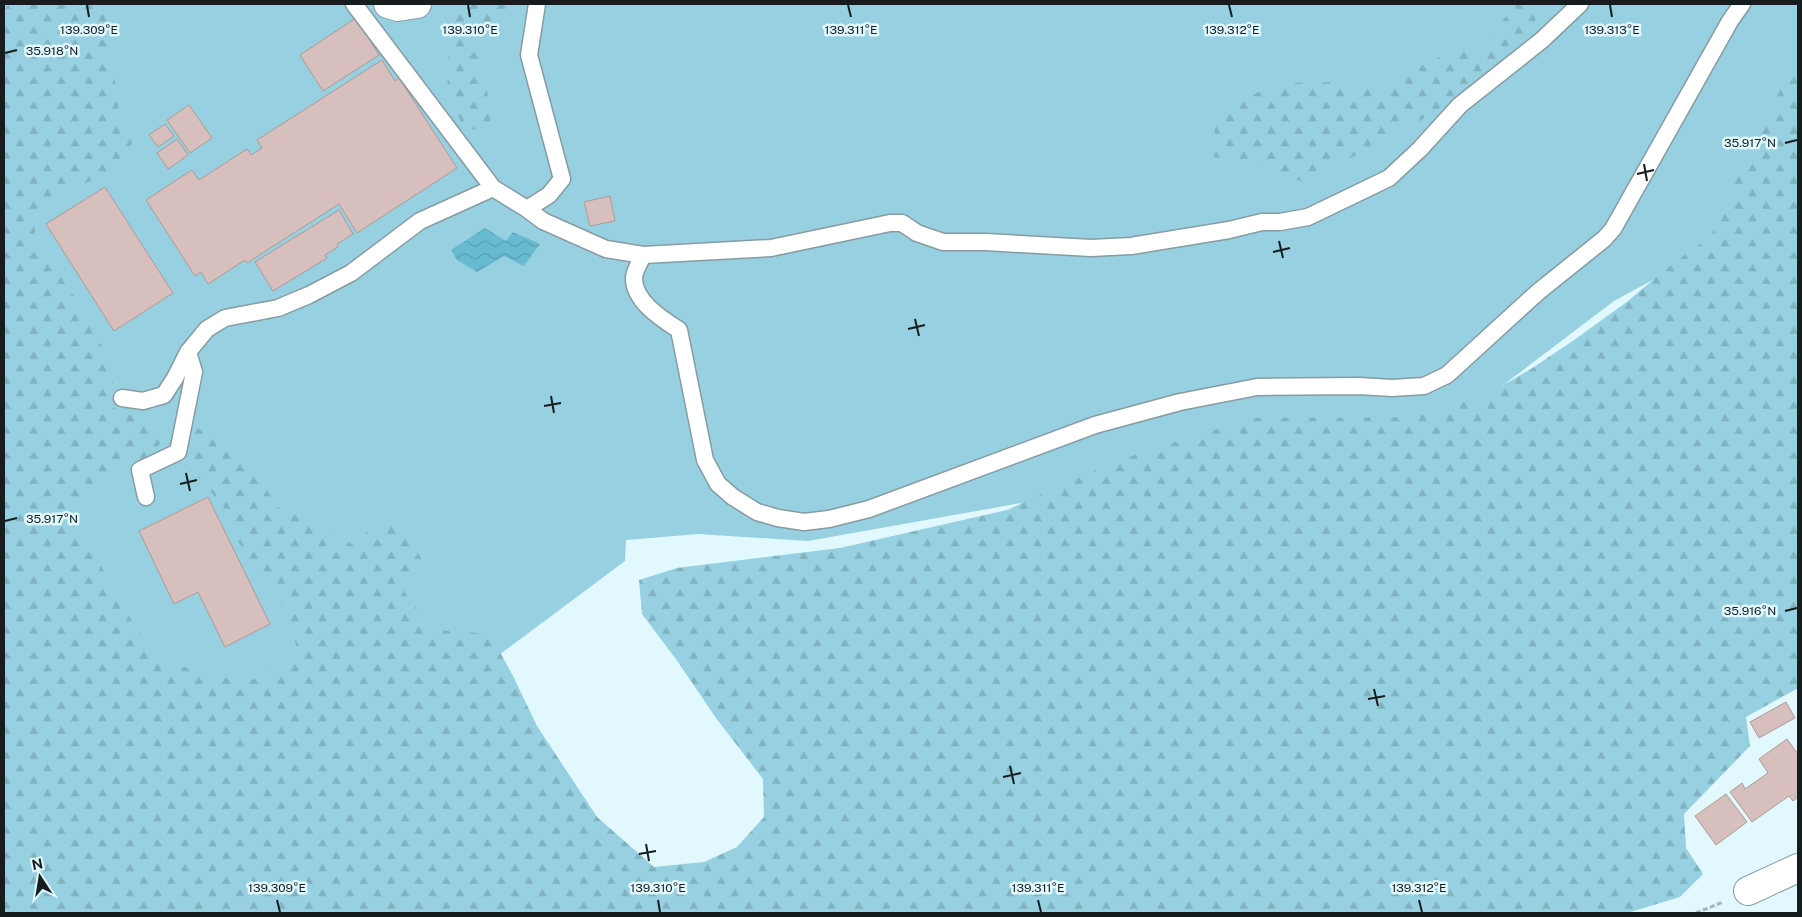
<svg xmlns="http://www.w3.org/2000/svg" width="1802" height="917" viewBox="0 0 1802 917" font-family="'Public Sans',sans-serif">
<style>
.grass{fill:#97d0e0}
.forest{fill:url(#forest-firs)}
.water{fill:url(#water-waves)}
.building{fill:#d6bfbc;stroke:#af9a96}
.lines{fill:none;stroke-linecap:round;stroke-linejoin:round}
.service-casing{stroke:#869ca2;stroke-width:19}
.minor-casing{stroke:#869ca2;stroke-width:30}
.path{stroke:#a2b5b9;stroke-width:3;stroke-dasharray:5 2.5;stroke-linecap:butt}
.service{stroke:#fff;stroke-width:16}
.minor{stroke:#fff;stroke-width:28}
.ticks{fill:none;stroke:#151d1f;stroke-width:2}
.ticks-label{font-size:12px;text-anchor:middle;fill:#151d1f;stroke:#e0f8fe;stroke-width:5;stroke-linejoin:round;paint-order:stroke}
</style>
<defs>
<pattern id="forest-firs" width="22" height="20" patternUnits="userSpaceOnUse" patternTransform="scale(1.25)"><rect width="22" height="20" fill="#97d0e0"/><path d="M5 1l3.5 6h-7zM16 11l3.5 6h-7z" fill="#81b2c0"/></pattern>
<pattern id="water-waves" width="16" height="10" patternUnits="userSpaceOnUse" patternTransform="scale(1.25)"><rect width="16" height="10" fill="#67bacf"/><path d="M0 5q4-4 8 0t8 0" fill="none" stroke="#589fb1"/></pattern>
</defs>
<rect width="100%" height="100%" fill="#e0f8fe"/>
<path class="grass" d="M4,4H1798V228L1730,238L1614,301L1448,427L808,541L698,534L626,540L625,561L495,658L4,913Z"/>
<path class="forest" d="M10,4H106L119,112L136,137L116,169L38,206L34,237L83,310L113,367V408L162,425L165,437L150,457L108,471L71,506L100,564L135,626L162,661L246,683L299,657L287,609L258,577L239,543L229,514L202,481L181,461L184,446L193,426L231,443L247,461L279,508L320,526L355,546L370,528L392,526L410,539L421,558L404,592L434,630L490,634L513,676L537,726L597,817L654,867L704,862L737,847L764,817L763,779L716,718L678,662L642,614L639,580L677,568L840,548L1007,510L1100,468L1157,447L1255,418L1413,417L1484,396L1531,369L1577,338L1628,301L1667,268L1711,236L1759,130L1798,56V688L1746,717L1750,746L1684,814L1686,848L1703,874L1680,897L1627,913H4V9Z
M457,4H513L496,21L479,46L491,113L489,132L464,128L447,93L451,11Z
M1515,4H1538L1535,21L1520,52L1434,112L1389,139L1302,182L1273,168L1214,157L1215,127L1241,101L1277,83L1332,82L1370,88L1396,81L1424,64L1459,49L1486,47L1499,26Z"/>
<path class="water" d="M485,228L506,241L513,232L540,244L524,266L504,256L477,272L457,260L451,250Z"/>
<path class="building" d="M356,18L379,55L323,91L300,55Z
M382,60L395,81L399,78L457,168L357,233L339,204L247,263L245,260L208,284L201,272L195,276L146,200L192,170L199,180L247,149L251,155L262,148L257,140Z
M189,105L212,138L190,153L167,120Z
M165,124L174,136L158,147L149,135Z
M177,139L188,155L168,169L157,153Z
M105,187L173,293L114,331L46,224Z
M610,196L615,221L590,226L584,202Z
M339,210L353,234L337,244L338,247L325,255L327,258L273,291L255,262Z
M208,497L270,624L225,647L198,592L174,604L139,531Z
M1786,702L1795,718L1759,738L1750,722Z
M1787,739L1798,754V797L1793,801L1789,796L1752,822L1730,792L1742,783L1745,789L1768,773L1759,759Z
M1726,794L1747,822L1716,845L1695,816Z"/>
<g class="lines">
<g class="service-casing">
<path id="service" d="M354,4L493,188
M537,4L529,55L562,179L549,195L527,209L543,221L606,249L643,255L771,248L890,223H902L917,233L943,242H985L1091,248L1131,246L1229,230L1262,222H1280L1308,217L1389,178L1420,149L1460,105L1542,40L1580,4
M643,255C640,262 635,270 634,277C633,301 662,319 679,330L705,460L718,484L733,497L757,512L778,518L804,522L829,519L869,509L1095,425L1180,402L1257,387L1358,386L1392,388L1424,386L1447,375L1538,292L1604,239L1613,229L1730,21L1742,4
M122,398L143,401L164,395L175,378L188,352L207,329L225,318L278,308L309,295L351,273L420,221L493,188L527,209
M146,497L140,470L178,452L194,372L188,352"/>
</g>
<g class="minor-casing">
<path id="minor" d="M388,4L398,7L417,4
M1748,891L1798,868"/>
</g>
<path class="path" d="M1696,913L1723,902"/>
<use href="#service" class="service"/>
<use href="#minor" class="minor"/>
</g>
<path class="ticks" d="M87,5L89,17M468,5L470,17M848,5L851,17M1229,5L1232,17M1610,5L1612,17M5,53L17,50M1785,143L1797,140M1644,164L1647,181M1637,174L1654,170M1279,241L1283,258M1273,252L1290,248M915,319L919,336M908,329L925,325M551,396L554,413M544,406L561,403M186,473L190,491M180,484L197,480M5,521L17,518M1785,611L1797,608M1374,689L1378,706M1368,699L1385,696M1010,766L1014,784M1003,777L1021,773M646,844L649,861M639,854L656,851M277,900L280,912M658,900L660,912M1038,900L1041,912M1419,900L1422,912"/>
<g class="ticks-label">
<text x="89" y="34">139.309°E</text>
<text x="470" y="34">139.310°E</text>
<text x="851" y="34">139.311°E</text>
<text x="1232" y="34">139.312°E</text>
<text x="1612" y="34">139.313°E</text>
<text x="52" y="55">35.918°N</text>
<text x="1750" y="147">35.917°N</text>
<text x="52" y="523">35.917°N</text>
<text x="1750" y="615">35.916°N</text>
<text x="277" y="892">139.309°E</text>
<text x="658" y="892">139.310°E</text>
<text x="1038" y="892">139.311°E</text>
<text x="1419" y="892">139.312°E</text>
</g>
<rect width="1802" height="917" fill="none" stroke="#151d1f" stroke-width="10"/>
<g transform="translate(40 877) rotate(348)" stroke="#e0f8fe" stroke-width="4" paint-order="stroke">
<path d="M0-4L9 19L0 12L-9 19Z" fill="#151d1f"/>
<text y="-8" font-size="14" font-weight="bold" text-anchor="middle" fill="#151d1f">N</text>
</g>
</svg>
